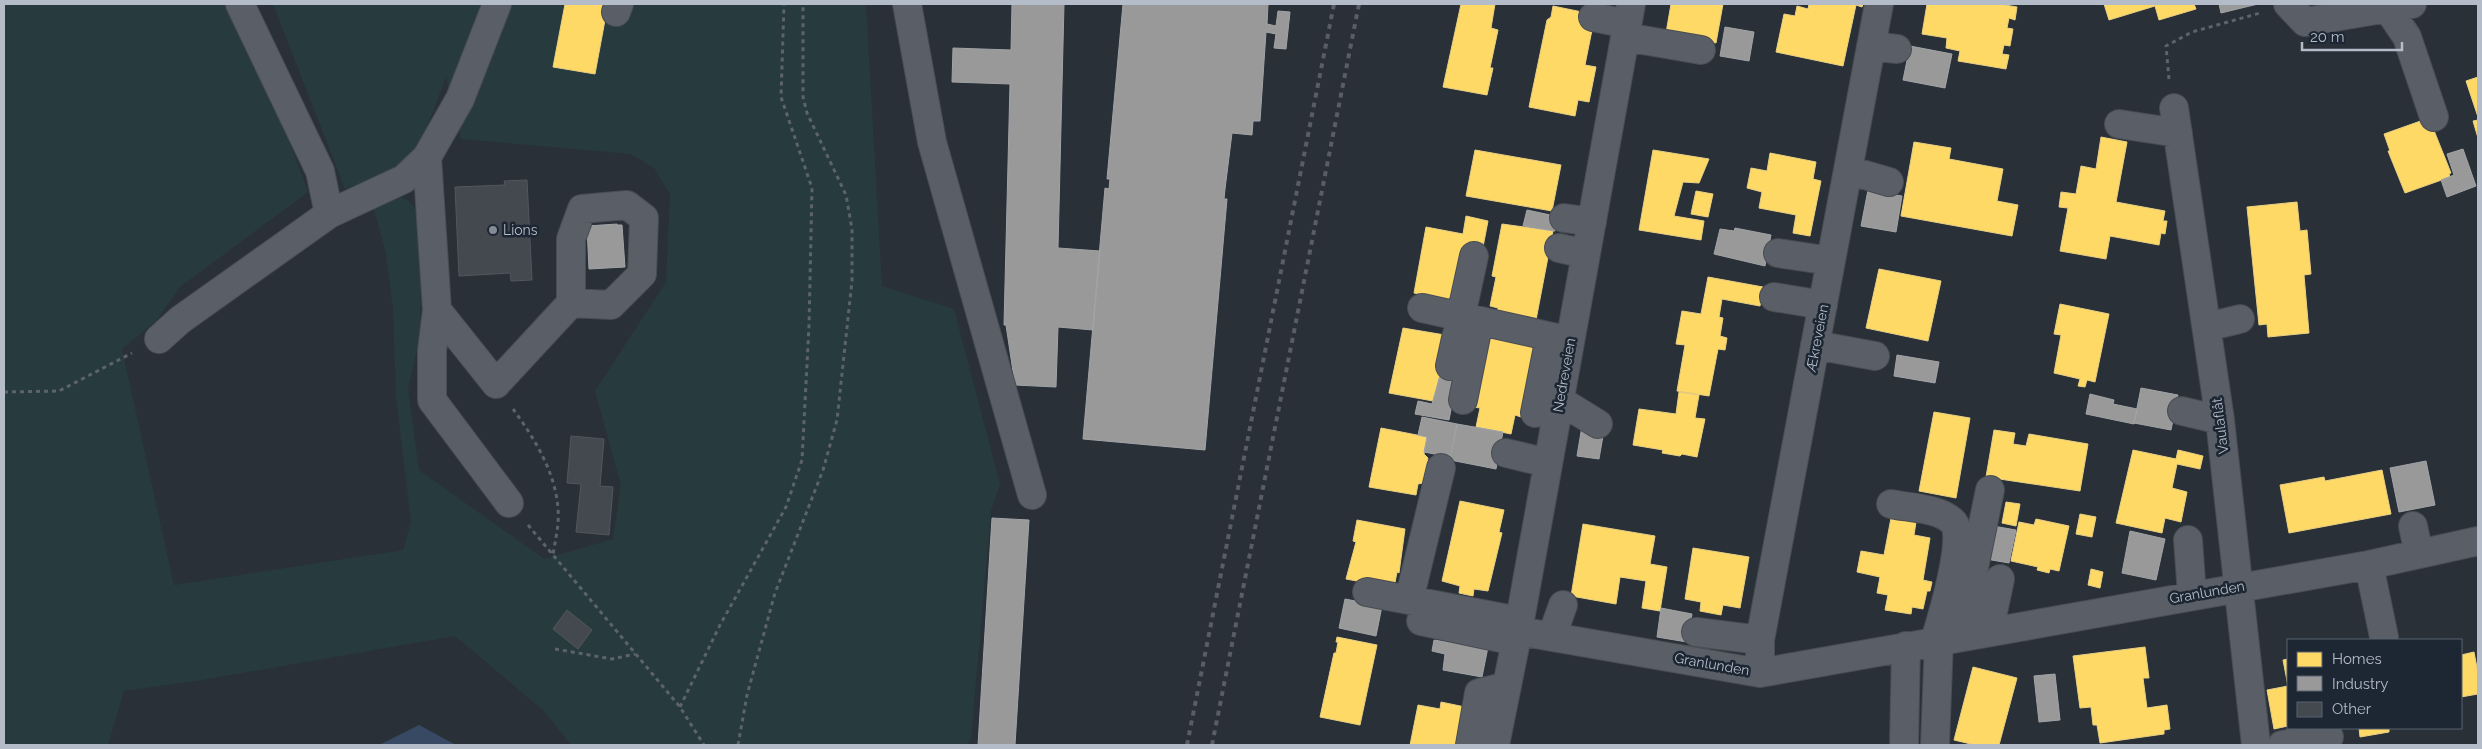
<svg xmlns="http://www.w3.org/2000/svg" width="2482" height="749" viewBox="0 0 2482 749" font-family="Raleway,sans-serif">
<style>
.green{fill:#273a3e}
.water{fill:#384963}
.homes{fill:#ffd966;stroke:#e8d084}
.industry{fill:#999;stroke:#a1a4a7}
.building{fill:#444950;stroke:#52575f}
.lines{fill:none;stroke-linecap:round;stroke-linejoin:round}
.minor-casing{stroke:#484c53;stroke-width:30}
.path{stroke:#5d636a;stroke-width:3;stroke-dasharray:4 4;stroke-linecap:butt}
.minor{stroke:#5a5e66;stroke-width:28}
.rail{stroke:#595d64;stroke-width:4;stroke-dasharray:5 5;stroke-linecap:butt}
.poi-dot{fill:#848b96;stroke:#1d2633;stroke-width:2}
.labels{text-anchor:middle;stroke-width:5;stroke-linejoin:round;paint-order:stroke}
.poi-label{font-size:14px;fill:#b4bcc9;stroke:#1d2633;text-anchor:start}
.street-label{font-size:14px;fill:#b4bcc9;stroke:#1d2633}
</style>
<rect width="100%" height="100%" fill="#2a3038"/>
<path class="green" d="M4,4H225L260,60L308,192L180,287L156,321L122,349L174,585L403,550L411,522L396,397L393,308L386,253L373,206L396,195L409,201L422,219L420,336L408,389L419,470L544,559L613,539L621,485L595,391L666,282L670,194L654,168L631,154L461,139L446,77L413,164L345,189L273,4H866L882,286L954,309L1000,484L991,511L971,739L966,745H571L544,711L455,636L196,681L124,691L108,745H4Z"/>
<path class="water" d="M419,725L456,745H379Z"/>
<path class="homes" d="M565,4H608L595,74L553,67Z
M1461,4H1495L1491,28L1498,30L1490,68H1493L1487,95L1443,87Z
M1671,4H1723L1716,43L1666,33Z
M1809,4H1863L1862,7L1856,5L1843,66L1776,52L1784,14L1795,16L1797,6L1808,9Z
M1927,4H1999L2017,7L2015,20L2009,18L2007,28L2013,29L2010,46L2004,45L2002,54L2009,55L2006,69L1958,61L1960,51L1946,48L1947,38L1922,34Z
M2104,4H2194L2196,9L2159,20L2155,6L2109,20Z
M1553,6L1582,12L1580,23L1593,25L1585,65L1596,67L1589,102L1578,100L1575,116L1529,107L1547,20L1551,17Z
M2478,77V117L2466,81Z
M2429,118L2451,173L2449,174L2450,177L2405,193L2388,151H2390L2384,134Z
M2478,120V138L2473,121Z
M2101,137L2127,142L2116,202L2165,211L2163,221H2167L2165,234L2161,233L2159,245L2110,236L2106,259L2060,251L2068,208L2059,207L2061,192L2076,194L2081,166L2096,169Z
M1914,142L1951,148L1949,159L2003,169L1997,201L2018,205L2012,236L1901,216Z
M1475,150L1561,165L1552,211L1466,196Z
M1653,150L1709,159L1699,183L1683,182L1674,216L1704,221L1701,240L1639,230Z
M1770,153L1816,162L1813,179L1821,181L1810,236L1793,233L1796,215L1759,208L1762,192L1747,188L1751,168L1767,171Z
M1696,191L1713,194L1708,217L1691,214Z
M2297,202L2300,231L2307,230L2311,274L2304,275L2309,333L2268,337L2267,324L2259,325L2247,207Z
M1466,216L1488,221L1482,252L1456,301L1414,293L1426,227L1463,234Z
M1502,224L1553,231L1536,320L1497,313L1498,308L1490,306L1496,277L1492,276Z
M1879,269L1941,281L1928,341L1866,328Z
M1708,277L1763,287L1760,306L1722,299L1719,317L1723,318L1720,336L1727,338L1725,350L1718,349L1709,396L1677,391L1685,345L1676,344L1682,311L1701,314Z
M2060,304L2109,314L2095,382L2087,380L2085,387L2078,386L2080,379L2054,373L2061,335L2054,334Z
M1403,328L1445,335L1443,359L1436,396H1434L1433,401L1389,393Z
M1489,332L1536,341L1521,417L1515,415L1511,434L1476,427L1480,408L1474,407Z
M1679,392L1699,395L1695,418L1705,419L1697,457L1682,454L1680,456L1662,453L1663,450L1633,445L1639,409L1676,414Z
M1934,412L1970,418L1956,498L1919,491Z
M1381,428L1427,437L1424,454L1428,458L1423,483L1418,484L1416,495L1369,487Z
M1994,430L2015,433L2013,444L2026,446L2029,434L2088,444L2080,491L1986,477Z
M2133,450L2176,459L2178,450L2203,456L2200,469L2177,464L2172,488L2187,492L2181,522L2165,518L2162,533L2116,523Z
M2382,470L2391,514L2289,533L2280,485L2324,477L2325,481Z
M1460,501L1504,510L1499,532L1502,533L1488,591L1474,589L1473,596L1459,593L1460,586L1442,581Z
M2006,502L2020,504L2016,526L2002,523Z
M2080,514L2096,517L2092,537L2076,534Z
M1891,518L1916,522L1914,535L1930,538L1923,580L1932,582L1930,591H1927L1923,609L1912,607L1911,614L1885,610L1888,595L1877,593L1880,577L1857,572L1861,551L1884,555Z
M2036,519L2069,526L2059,571L2050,569L2049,573L2037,570L2038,567L2011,561L2019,522L2034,525Z
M1357,520L1405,529L1399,573L1397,572L1394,588L1346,579L1356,542L1353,541Z
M1583,524L1655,536L1650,564L1667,567L1660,611L1642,608L1646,581L1620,577L1616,604L1571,596Z
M1693,548L1749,557L1740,608L1723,605L1721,615L1700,611L1701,602L1685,599Z
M2091,569L2103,572L2100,588L2088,585Z
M1337,637L1377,645L1360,725L1320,717L1334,653H1336L1338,642H1336Z
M2145,647L2149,678H2143L2147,708L2167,705L2170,729L2164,730V734L2100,743L2097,725H2093L2091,707L2080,708L2073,656Z
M2474,652L2478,673V694L2461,697V655Z
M2288,659V726L2274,729L2267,690L2288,686L2283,660Z
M1973,667L2017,678L1999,745H1975L1954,740Z
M1441,702L1465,707L1456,745H1410L1418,705L1440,709Z
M2359,728H2389V732L2360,737Z"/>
<path class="industry" d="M1012,4H1064L1058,248L1100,251L1093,330L1058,327L1056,387L1015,385L1006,325H1004L1010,84L952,82L953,48L1011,50Z
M1123,4H1268L1267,24L1276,26L1278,11L1290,12L1286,49L1274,48L1276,34L1266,32L1260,121H1253L1252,135L1232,133L1225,189L1224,199H1227L1205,450L1083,439L1105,188L1109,189L1110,179H1107Z
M2219,4H2258L2221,13Z
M1725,27L1754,32L1749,61L1720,56Z
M1910,46L1952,54L1945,88L1903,80Z
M2463,149L2476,186L2447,197L2441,180L2454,175L2447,154Z
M1868,190L1902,196L1896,232L1861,226Z
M1527,210L1555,216L1559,214L1555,231L1523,226Z
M617,224V225H622L625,267L589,269L587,226Z
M1735,228L1771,235L1765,266L1714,254L1720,229L1734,231Z
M1897,355L1939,362L1935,383L1894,376Z
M1440,375L1457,378L1449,420L1415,414L1418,401L1432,404Z
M2141,388L2178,395L2171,430L2134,423Z
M2090,394L2114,400L2113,404L2137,409L2134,424L2086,414Z
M1422,417L1457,424L1450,457L1424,452L1427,437L1418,435Z
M1457,424L1503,432L1496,469L1450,460Z
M1582,426L1604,430L1599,459L1577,456Z
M2426,461L2435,505L2399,512L2390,468Z
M992,518L1029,520L1015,745H978Z
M1993,526L2016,530L2009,563L1986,559Z
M2130,531L2165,539L2156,580L2122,573Z
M1345,599L1382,606L1376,636L1339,628Z
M1661,608L1692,614L1687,642L1657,637Z
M1449,634L1489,642L1482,677L1443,670L1445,654L1432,651L1434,640L1448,642Z
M2055,674L2060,720L2039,722L2034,676Z"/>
<path class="building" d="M527,180L532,280L511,281L510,273L459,276L455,187L505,185L504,181Z
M571,436L604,439L600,486L613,487L609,535L576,532L581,484L567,483Z
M567,610L592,630L578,649L553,629Z"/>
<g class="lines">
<g class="minor-casing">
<path id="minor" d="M240,4L320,171L329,214
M907,4L932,142L1032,495
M2288,4L2305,22L2412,4
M2388,9L2407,37L2434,117
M616,12L619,4
M1593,17L1627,24
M1625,37L1701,50
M1871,46L1897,49
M2174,108L2220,420L2256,745
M2119,124L2178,133
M427,157L437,310L432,351V400L509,503
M1848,170L1889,182
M1564,218L1592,222
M1559,248L1586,254
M1778,253L1831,261
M1774,297L1823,305
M1422,308L1570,341
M437,310L496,384L571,303L611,305L642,274L644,218L627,205L582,209L571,239V303
M2207,327L2240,319
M159,339L180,320L329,214L404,179L427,157L460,99L497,4
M1815,345L1875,356
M1450,366L1474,256
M1463,400L1479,321
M1559,400L1598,424
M2182,411L2220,420
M1535,413L1550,337
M1506,453L1548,463
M1891,504C1910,508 1941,508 1954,523C1966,538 1941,621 1935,640
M2413,526L2419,554
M2188,540L2192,595
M2369,565L2384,637
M1367,592L1519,621
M1409,600L1441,468
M1421,621L1515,641
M1518,631L1760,673L2369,565L2478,541
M1989,631L2000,579
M1696,632L1760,640
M1552,636L1563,605
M1960,636L1990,490
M1760,673V640L1879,4
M1470,745L1479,693L1507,686
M1495,745L1518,631L1631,4
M1904,745L1906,646
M1935,745L1939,639
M2282,745L2329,737"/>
</g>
<path class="path" d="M2169,79L2166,46L2192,32L2260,13
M4,392L59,391L132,353
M513,409C537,442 561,481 558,523C557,533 555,543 553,554
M528,525L680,707L704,745
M555,649L612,659L635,654
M680,707L720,625L786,507L802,460L809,326L812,188L781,97L784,4
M738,745L747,695L775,593L823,470L837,420L852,281V229L846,195L807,113L803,97V4"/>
<use href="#minor" class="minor"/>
<path class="rail" d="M1187,745L1334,4
M1212,745L1359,4"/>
</g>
<circle class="poi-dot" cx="493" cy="230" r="5"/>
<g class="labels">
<g class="poi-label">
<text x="503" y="235">Lions</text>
</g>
<g class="street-label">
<text transform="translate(1817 338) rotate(-79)" y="5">Ækreveien</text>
<text transform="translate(1564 375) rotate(-80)" y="5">Nedreveien</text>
<text transform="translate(2220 426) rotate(-97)" y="5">Vaulaflåt</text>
<text transform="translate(2207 592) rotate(-10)" y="5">Granlunden</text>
<text transform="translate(1712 664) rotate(10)" y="5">Granlunden</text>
</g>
</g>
<rect width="2482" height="749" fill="none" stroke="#b4bcc9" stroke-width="10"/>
<rect x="2287" y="639" width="175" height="90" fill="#1d2633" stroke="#59626f"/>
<rect x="2297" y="652" width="25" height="15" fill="#ffd966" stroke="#59626f"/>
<text x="2332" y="664" font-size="15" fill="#b4bcc9">Homes</text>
<rect x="2297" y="676" width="25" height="15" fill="#999999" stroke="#59626f"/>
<text x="2332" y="689" font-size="15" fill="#b4bcc9">Industry</text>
<rect x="2297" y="702" width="25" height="15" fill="#444950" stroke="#59626f"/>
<text x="2332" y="714" font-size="15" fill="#b4bcc9">Other</text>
<path d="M2302 42v8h100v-8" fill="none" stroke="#b4bcc9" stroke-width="2.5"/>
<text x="2310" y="42" font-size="15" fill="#b4bcc9" stroke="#1d2633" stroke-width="4" paint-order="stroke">20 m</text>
</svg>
